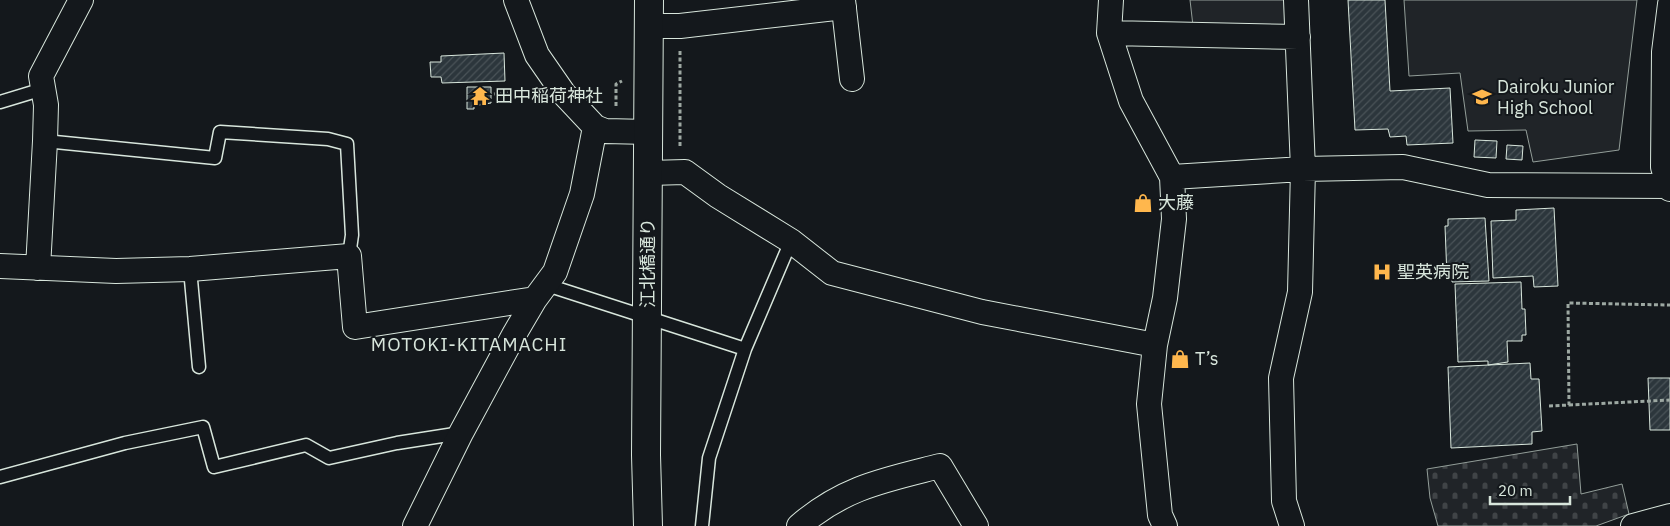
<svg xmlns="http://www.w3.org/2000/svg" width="1670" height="526" viewBox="0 0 1670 526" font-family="'IBM Plex Sans','Noto Sans JP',sans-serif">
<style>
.cemetery{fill:url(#cemetery-stones);stroke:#939e99}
.park{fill:#202428;stroke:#939e99}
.building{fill:url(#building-hatch);stroke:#d8e6dc}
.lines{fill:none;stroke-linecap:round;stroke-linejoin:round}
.lane-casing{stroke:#d8e6dc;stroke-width:15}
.street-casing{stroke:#d8e6dc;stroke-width:26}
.secondary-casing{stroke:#d8e6dc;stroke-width:30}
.path{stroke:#9da8a2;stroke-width:3;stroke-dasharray:4 2.5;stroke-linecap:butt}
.lane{stroke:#14181c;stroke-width:12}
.street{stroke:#14181c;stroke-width:24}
.secondary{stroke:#14181c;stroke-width:28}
.labels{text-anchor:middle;stroke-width:4;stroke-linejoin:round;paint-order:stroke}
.poi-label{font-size:18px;fill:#d8e6dc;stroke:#14181c;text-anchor:start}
.street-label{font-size:18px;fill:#d8e6dc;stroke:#14181c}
.neighbourhood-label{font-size:19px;letter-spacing:1px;fill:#d8e6dc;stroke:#14181c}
</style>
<defs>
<pattern id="cemetery-stones" width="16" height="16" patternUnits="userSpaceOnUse" patternTransform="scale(1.25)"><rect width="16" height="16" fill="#202428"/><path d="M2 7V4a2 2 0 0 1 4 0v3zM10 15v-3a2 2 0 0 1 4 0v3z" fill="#404447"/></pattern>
<pattern id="building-hatch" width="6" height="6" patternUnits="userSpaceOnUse" patternTransform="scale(1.25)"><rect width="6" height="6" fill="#2c363c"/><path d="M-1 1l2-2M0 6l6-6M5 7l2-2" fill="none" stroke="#4a5358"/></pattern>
</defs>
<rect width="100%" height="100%" fill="#14181c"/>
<path class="cemetery" d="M1577,444L1581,494L1622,484L1629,514L1596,526H1438L1430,498L1427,469Z"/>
<path class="park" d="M1190,0H1289L1290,22L1285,29L1193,26Z
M1404,0H1637L1619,150L1533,162L1526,130L1468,131L1460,73L1409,76Z"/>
<path class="building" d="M1348,0H1385L1390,91L1450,88L1453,143L1407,145L1406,136L1390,137L1388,129L1355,130Z
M504,53L505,81L442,83L441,77H431L430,62H441V56Z
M467,87H491V103L474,106V109H467Z
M1475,140L1497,141L1496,158L1474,157Z
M1507,145L1523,146L1522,160L1506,159Z
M1554,208L1558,286L1534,287L1533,276L1493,278L1491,221L1516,220V210Z
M1485,218L1489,281L1452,282V277H1447L1445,226H1448V219Z
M1521,282L1522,309H1525L1526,335H1522V341H1507L1508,362L1488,365V361L1458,362L1455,284Z
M1530,363L1531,379H1539L1542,431L1532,432V444L1451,448L1448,367Z
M1648,378H1670V430H1650Z"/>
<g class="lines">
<g class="lane-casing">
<path id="lane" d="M0,102L43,89
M45,141L215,158L220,132L328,139L347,144L352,235L349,256
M190,269L199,367
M547,285L745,349
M0,477L125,443L203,427L214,467L306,445L329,458L397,443L461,433
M702,526L709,458L745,349L791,241"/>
</g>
<g class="street-casing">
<path id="street" d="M516,0L537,55L564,94L595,127L605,131L649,132
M843,0L852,79
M1111,0L1109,33L1131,101L1172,177L1174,219L1165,298L1155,345L1149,404L1160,515L1165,526
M1670,4L1664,52L1663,167L1670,189
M649,26H680L844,7
M1109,33L1298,37
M649,173L685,172L718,196L791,241L832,273L982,312L1155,345
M1172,177L1303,169L1403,167L1488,185L1670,186
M0,266L116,271L190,269L349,256L355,327L535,299
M38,268L45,141L46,105L41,76L81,0
M415,526L461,433L515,333L535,299L555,272L582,194L595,127
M799,526C844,487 885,480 940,466L976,526
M1292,526L1284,501L1281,378L1300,292L1303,169L1296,0
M1633,526L1670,516"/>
</g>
<g class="secondary-casing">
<path id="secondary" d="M648,526L646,455L649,0"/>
</g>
<path class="path" d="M494,94L532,90
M616,106V84L622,81
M680,146V50
M1569,405L1670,400
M1549,406L1569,405L1568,303L1670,305"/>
<use href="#lane" class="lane"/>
<use href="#street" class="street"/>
<use href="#secondary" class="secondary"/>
</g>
<defs>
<g id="temple-bare" transform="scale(1.5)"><path d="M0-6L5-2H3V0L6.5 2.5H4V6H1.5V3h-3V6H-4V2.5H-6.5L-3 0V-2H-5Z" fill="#ffb74d" stroke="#14181c" stroke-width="2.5" paint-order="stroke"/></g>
<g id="school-bare" transform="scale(1.5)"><path d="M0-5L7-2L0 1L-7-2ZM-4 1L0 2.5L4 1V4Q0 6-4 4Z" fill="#ffb74d" stroke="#14181c" stroke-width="2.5" paint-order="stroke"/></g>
<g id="shop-bare" transform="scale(1.5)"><path d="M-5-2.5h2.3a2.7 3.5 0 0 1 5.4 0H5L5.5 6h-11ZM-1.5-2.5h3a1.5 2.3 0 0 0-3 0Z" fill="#ffb74d" stroke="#14181c" stroke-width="2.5" paint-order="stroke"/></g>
<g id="hospital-bare" transform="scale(1.5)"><path d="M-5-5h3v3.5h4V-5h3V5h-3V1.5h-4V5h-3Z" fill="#ffb74d" stroke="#14181c" stroke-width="2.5" paint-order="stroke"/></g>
</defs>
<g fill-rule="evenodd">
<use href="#temple-bare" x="480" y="96"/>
<use href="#school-bare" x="1482" y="97"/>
<use href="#shop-bare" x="1143" y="203"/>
<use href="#hospital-bare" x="1382" y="272"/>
<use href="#shop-bare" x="1180" y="359"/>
</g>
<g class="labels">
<g class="poi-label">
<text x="1497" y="93">Dairoku Junior<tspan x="1497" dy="21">High School</tspan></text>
<text x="495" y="102">田中稲荷神社</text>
<text x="1158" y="209">大藤</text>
<text x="1397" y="278">聖英病院</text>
<text x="1195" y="365">T’s</text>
</g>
<g class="street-label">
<text transform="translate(648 263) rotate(-90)" y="6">江北橋通り</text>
</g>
<g class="neighbourhood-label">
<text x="469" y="351">MOTOKI-KITAMACHI</text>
</g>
</g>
<path d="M1490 496v8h80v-8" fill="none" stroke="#d8e6dc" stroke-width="2.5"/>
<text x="1498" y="496" font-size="15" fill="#d8e6dc" stroke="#14181c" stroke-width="4" paint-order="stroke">20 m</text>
</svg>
